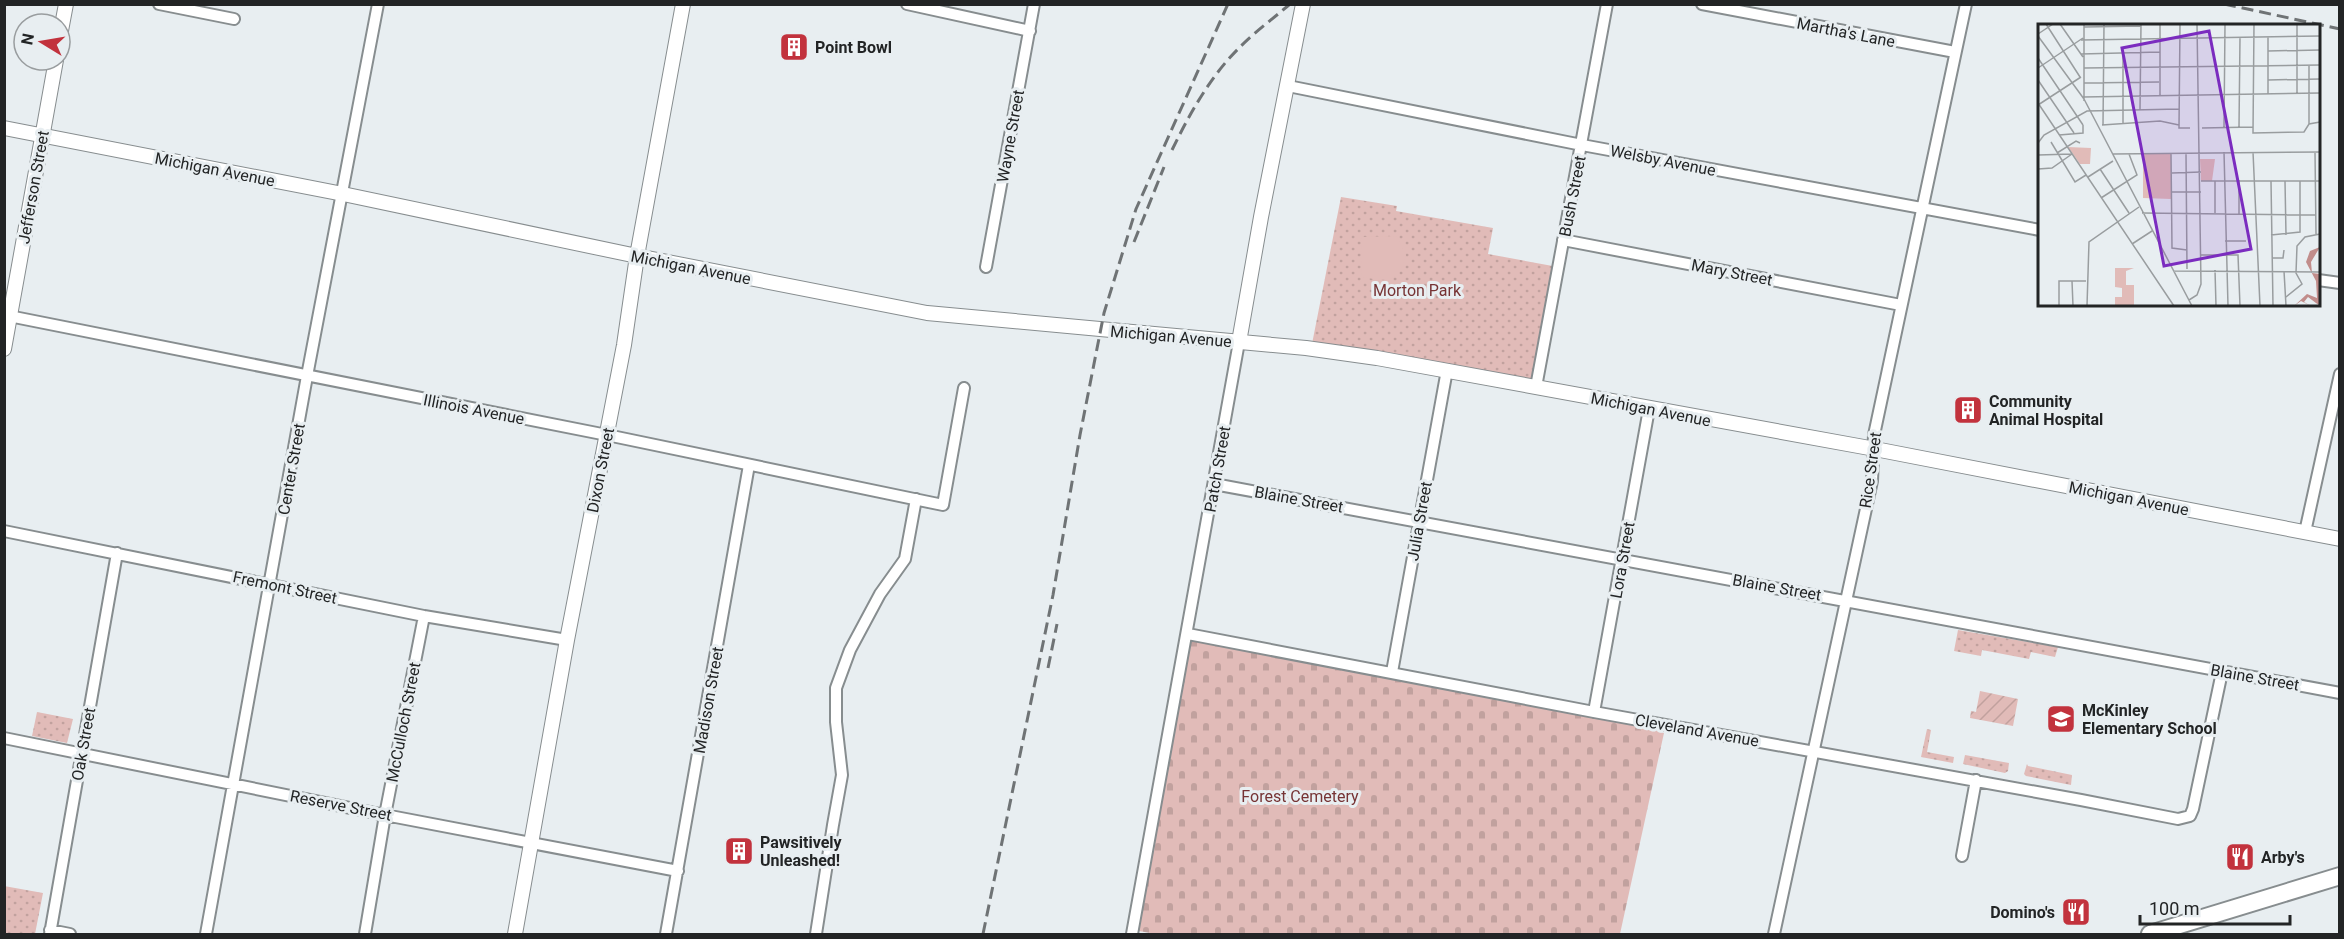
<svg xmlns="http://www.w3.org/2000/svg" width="2344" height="939" viewBox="0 0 2344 939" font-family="Roboto,sans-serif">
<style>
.grass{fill:url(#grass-dots)}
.cemetery{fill:url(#cemetery-stones)}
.garden{fill:url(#garden-furrows)}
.pitch{fill:#e1bbb8}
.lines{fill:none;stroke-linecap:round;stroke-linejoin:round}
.minor-casing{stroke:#878d8f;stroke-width:14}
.tertiary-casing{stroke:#878d8f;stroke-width:16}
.secondary-casing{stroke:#878d8f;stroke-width:20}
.minor{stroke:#fff;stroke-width:10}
.tertiary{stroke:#fff;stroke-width:14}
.secondary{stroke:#fff;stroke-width:16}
.rail{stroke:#6f7375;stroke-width:3;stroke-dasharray:12 6;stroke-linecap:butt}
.labels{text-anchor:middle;stroke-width:6;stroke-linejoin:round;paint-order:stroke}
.street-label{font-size:16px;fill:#222425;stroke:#e8eef1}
.poi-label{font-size:16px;font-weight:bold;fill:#222425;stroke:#e8eef1;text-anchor:start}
.park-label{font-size:16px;fill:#763334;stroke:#e8eef1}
.inset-road{fill:none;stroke:#999d9f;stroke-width:1.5}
.view{fill:#7b2cbf;fill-opacity:0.15;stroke:#7b2cbf;stroke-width:3}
.inset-edge{fill:none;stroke:#222425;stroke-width:3}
</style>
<defs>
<pattern id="grass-dots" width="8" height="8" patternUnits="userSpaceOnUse" patternTransform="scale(1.5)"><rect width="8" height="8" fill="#e1bbb8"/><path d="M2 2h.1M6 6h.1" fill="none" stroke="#c1a19e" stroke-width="1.8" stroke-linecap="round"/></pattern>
<pattern id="cemetery-stones" width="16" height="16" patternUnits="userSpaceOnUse" patternTransform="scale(1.5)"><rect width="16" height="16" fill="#e1bbb8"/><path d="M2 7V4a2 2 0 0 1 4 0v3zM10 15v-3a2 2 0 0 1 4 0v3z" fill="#c1a19e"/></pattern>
<pattern id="garden-furrows" width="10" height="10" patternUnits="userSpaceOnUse" patternTransform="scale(1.5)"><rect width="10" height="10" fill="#e1bbb8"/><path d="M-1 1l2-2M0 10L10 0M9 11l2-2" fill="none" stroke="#c1a19e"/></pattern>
</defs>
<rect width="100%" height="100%" fill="#e8eef1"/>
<path class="grass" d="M1341,197L1397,206L1396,211L1493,228L1488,254L1558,267L1536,387L1311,349Z
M1958,630L2058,647L2055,657L2031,652L2029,659L1982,650L1981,656L1954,651Z
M37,712L73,719L67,743L32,736Z
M1927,729L1931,730L1927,752L1954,757L1953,763L1921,757Z
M1965,755L2009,763L2008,771L2005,773L1963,764Z
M2027,764L2028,766L2072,775L2071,785L2026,776L2024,774Z
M4,886L43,893L35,934H5Z"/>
<path class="cemetery" d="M1188,634L1594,712L1664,733L1620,934H1156L1133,930Z"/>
<path class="garden" d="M1980,691L2018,699L2013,726L1970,718L1971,711L1976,712Z"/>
<path class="pitch" d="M1397,236L1406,255C1399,283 1388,282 1362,277L1361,237Z"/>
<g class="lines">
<g class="minor-casing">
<path id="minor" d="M159,4L234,19
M907,4L1030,31
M1702,4L1955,52
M1288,86L1582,145L2040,230
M1563,240L1901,305
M986,267L1034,4
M2318,280L2340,283
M4,315L607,435L943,505L964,388
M1536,387L1607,4
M1214,484L2340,693
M4,531L424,616L567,640
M2305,532L2340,374
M1188,634L1594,712L2081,800L2178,819L2190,816L2193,809L2222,672
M1392,672L1447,370
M1594,712L1649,409
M4,738L385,815L678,871
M1962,856L1976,780
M50,930L70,934
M50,934L117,553
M206,934L307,376L378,4
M365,934L385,815L424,616
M666,934L749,465
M816,934L833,825L842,775L836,722V688L850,650L880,594L905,559L916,499
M1132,934L1239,342
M1774,934L1872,481L1874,435L1966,4"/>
</g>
<g class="tertiary-casing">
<path id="tertiary" d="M60,36L66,4
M4,128L343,194L637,256L927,313L1306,348L1377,358L1875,449L2340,539
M1239,342L1261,217L1303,4
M4,349L56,60
M515,934L567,640L624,345L637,256L683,4"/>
</g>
<g class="secondary-casing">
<path id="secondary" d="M2150,934L2340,876"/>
</g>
<use href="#minor" class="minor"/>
<use href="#tertiary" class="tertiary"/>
<use href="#secondary" class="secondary"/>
<path class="rail" d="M2224,4L2340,29
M1172,150C1190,113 1211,75 1241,46C1256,31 1274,18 1290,4
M1134,242L1164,167
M1048,668L1057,624
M983,934L1053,595L1080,435L1104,313L1136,209L1228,4"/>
</g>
<defs>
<g id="building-square" transform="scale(1.5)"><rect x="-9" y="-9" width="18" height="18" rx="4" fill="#c2323d" stroke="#e8eef1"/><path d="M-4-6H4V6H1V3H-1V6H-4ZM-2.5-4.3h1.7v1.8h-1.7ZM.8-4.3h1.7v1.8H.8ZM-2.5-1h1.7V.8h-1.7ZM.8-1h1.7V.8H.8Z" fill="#fff"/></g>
<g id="school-square" transform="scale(1.5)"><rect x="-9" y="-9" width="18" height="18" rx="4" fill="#c2323d" stroke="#e8eef1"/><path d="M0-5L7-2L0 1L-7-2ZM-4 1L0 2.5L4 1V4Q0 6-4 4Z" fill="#fff"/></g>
<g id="restaurant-square" transform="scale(1.5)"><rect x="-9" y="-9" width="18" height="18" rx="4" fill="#c2323d" stroke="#e8eef1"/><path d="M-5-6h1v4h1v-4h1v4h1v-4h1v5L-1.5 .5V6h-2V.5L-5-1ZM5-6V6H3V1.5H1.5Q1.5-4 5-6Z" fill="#fff"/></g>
</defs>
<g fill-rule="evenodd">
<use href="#building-square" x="794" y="47"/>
<use href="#building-square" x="1968" y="410"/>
<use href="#school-square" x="2061" y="719"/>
<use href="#building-square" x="739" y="851"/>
<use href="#restaurant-square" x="2240" y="857"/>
<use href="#restaurant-square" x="2076" y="912"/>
</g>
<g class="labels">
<g class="street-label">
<text transform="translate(1846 32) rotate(11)" y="6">Martha's Lane</text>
<text transform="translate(1010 136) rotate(-80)" y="6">Wayne Street</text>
<text transform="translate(1663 160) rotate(11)" y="6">Welsby Avenue</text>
<text transform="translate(215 169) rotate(11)" y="6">Michigan Avenue</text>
<text transform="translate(33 187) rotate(-80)" y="6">Jefferson Street</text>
<text transform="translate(1572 196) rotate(-79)" y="6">Bush Street</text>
<text transform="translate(691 267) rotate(11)" y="6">Michigan Avenue</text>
<text transform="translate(1732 272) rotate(11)" y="6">Mary Street</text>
<text transform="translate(1171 336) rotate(5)" y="6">Michigan Avenue</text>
<text transform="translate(474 409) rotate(11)" y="6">Illinois Avenue</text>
<text transform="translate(1651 409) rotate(11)" y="6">Michigan Avenue</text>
<text transform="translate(291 469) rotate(-80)" y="6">Center Street</text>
<text transform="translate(1217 469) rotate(-80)" y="6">Patch Street</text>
<text transform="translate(600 470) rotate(-79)" y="6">Dixon Street</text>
<text transform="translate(1870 470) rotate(-82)" y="6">Rice Street</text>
<text transform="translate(2129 498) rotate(11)" y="6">Michigan Avenue</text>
<text transform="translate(1299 499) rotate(10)" y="6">Blaine Street</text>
<text transform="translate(1419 521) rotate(-80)" y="6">Julia Street</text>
<text transform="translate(1622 560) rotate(-80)" y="6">Lora Street</text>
<text transform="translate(285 587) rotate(12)" y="6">Fremont Street</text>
<text transform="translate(1777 587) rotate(10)" y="6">Blaine Street</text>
<text transform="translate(2255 677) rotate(10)" y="6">Blaine Street</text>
<text transform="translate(708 700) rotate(-80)" y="6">Madison Street</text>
<text transform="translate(403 722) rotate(-79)" y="6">McCulloch Street</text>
<text transform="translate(1697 730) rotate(10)" y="6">Cleveland Avenue</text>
<text transform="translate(83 744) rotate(-80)" y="6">Oak Street</text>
<text transform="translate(341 805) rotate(11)" y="6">Reserve Street</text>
</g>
<g class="poi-label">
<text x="815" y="53">Point Bowl</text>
<text x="1989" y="407">Community<tspan x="1989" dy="18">Animal Hospital</tspan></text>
<text x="2082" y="716">McKinley<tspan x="2082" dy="18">Elementary School</tspan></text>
<text x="760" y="848">Pawsitively<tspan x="760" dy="18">Unleashed!</tspan></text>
<text x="2261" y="863">Arby's</text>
<text x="2055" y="918" text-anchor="end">Domino's</text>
</g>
<g class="park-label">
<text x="1417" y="296">Morton Park</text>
<text x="1300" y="802">Forest Cemetery</text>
</g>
</g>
<g transform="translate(2038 24)">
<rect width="282" height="282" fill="#e8eef1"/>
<path d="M162,135H177L174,157H163ZM77,244H96L88,247V261H96V282H77V273H84V264L77,263Z" fill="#e1bbb8"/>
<path d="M30,123L53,124L52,140H42ZM105,129H133V175L105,174Z" fill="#e1bbb8"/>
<path d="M282,223L273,238L274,249L282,250V282L270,273L266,278L273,282L263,277L256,282L269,270L279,274L278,257L268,238L272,227Z" fill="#c18d8b"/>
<path class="inset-road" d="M8,0L42,53M22,0L45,33M142,0L141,104H152M216,0L215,109L266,108L271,100L282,98M46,3L103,2M0,10L15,0M0,12L46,75M43,16L282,12M230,27L282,26M43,30L122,28M0,34L45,101M0,44L45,14M46,44L282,41M0,56L36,109M230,56L282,55M46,59L121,58M230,70V13M259,70V0M122,72V0M45,73L282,69M46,75L154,282M46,77V0M0,79L136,282M0,81L43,53M102,86L103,0M85,100V29M271,100V41M64,101L122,97L141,101M65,101L66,0M186,103L187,0M201,103L202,13M164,104L215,103M21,111L45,109V101M13,118L37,158L48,151M0,119L6,111L49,87L141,85M186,128L190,282M215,128L222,282M277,128L278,210M19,129L38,117L42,119M133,129L134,224L149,226M148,129L149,245M75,130L282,128M0,131L34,130M0,145L14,144L34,130M62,145L91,189M134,149L163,148M50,153L75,137M201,156V190M163,157H282M177,157V189M233,157L235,282M247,157L248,211M134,168H163M63,174L99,151L91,130M104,189L278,191M233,211L262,208V157M187,217H208M94,220L114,207M163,231H200L202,282M234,234H245L246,226M177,246L178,282M135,247L282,248M246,247L248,282M34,257L35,282M248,273L264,260L258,249L259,222L267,213L282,210M151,276L159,271L163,260L159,0M21,282V257H48M49,282L51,218L101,183"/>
<path class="view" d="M171,7L213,225L126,242L84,24Z"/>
<rect width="282" height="282" class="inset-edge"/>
</g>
<rect width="2344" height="939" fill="none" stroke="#222425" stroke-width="12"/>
<g transform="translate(42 42) rotate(281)"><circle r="28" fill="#e8eef1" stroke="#999d9f" stroke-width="1.5"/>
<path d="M0-4.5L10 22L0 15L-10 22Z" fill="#c2323d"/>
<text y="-9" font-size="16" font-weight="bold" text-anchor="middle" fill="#222425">N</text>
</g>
<path d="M2140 915v9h150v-9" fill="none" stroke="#222425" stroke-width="3"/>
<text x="2149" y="915" font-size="18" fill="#222425" stroke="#e8eef1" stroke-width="4.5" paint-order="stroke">100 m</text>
</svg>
